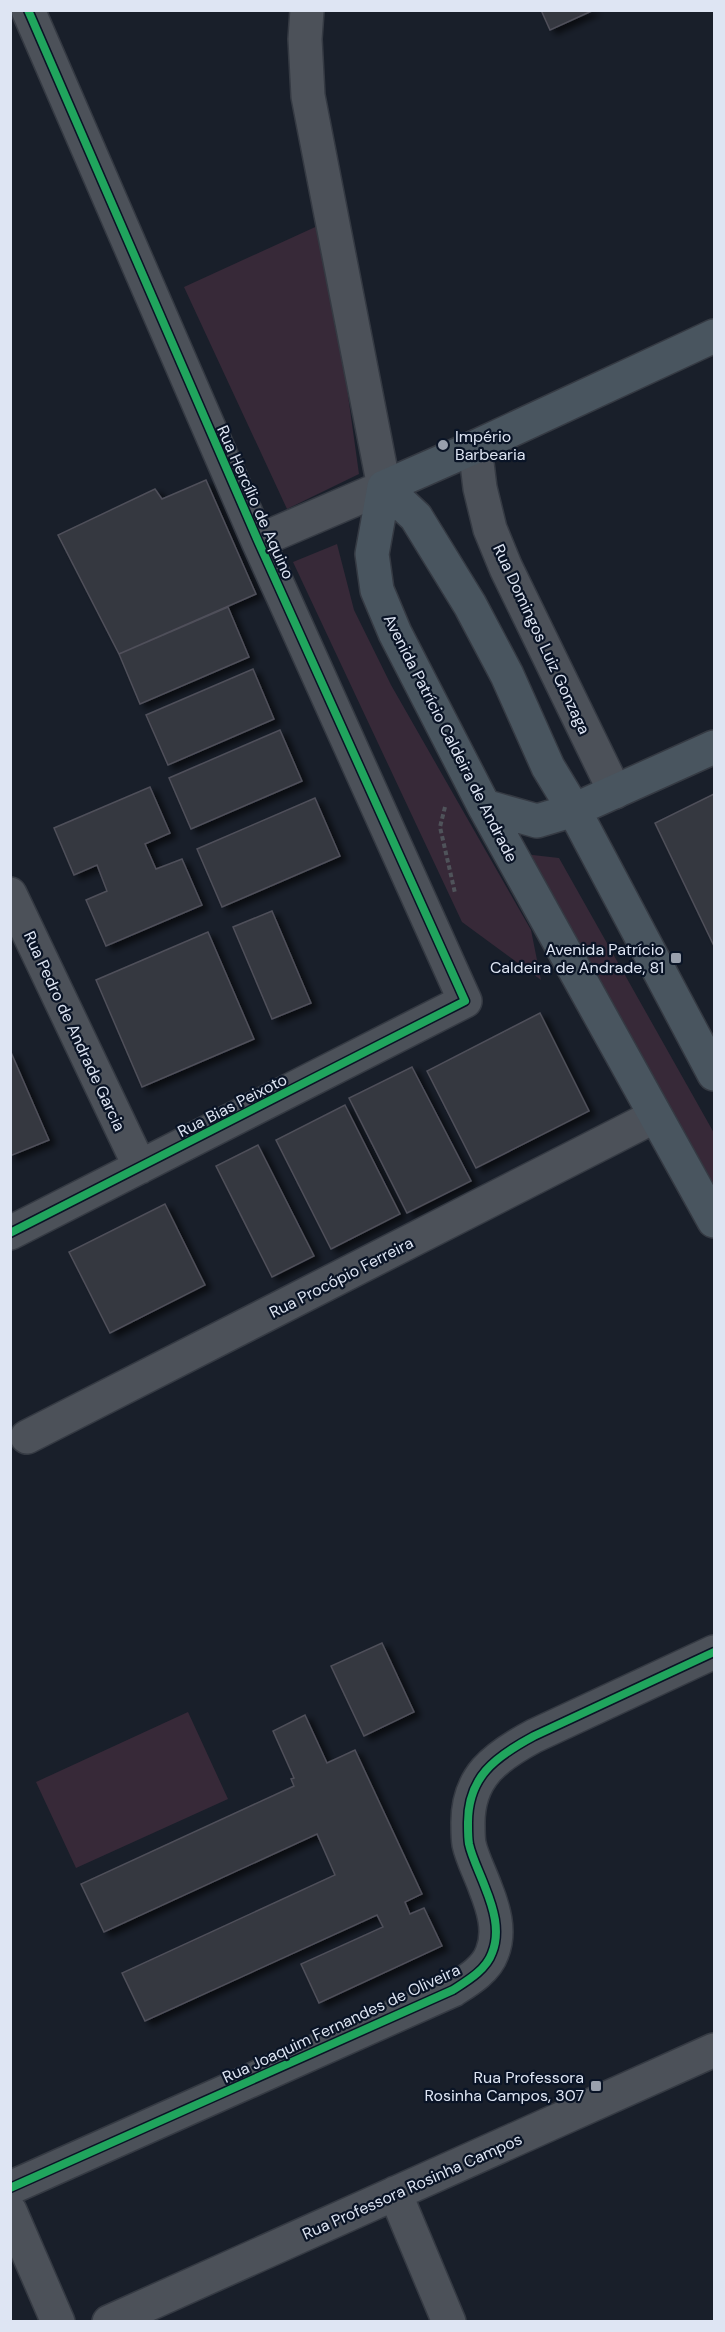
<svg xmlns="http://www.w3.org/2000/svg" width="725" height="2332" viewBox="0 0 725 2332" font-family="'DM Sans',sans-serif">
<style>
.green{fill:#372938}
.building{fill:#363741;stroke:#4f505a;stroke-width:1.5;filter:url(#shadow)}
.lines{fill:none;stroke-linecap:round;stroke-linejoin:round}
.minor-casing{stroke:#353a43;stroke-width:36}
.major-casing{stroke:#353a43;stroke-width:36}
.path{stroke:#4f535a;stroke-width:4;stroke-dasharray:4.5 3;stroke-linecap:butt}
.minor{stroke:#4c5159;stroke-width:33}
.major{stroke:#49555f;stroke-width:33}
.cycleway-casing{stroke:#0a1426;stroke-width:11}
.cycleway{stroke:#20a55d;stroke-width:8}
.poi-dot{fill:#99a0ad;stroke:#0a1426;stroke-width:2}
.labels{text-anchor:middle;stroke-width:4.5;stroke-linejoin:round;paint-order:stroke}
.poi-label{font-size:16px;fill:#dee5f3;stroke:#0a1426;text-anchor:end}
.street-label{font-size:16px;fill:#dee5f3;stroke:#0a1426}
</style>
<defs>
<filter id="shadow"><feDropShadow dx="6" dy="4" stdDeviation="3" flood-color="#0009"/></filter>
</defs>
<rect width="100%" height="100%" fill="#191f2a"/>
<path class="green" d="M324,223L359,474L287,509L184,287Z
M337,544L354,610L391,685L531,930L541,980L462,922L293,562Z
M524,854L559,858L714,1133V1192Z
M188,1712L228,1799L76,1868L36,1782Z"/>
<path class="building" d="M541,10H594L550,30Z
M206,480L256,594L119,654L58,535L155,489L162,499Z
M228,607L249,657L140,704L119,654Z
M253,669L274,719L168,765L146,715Z
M280,730L302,781L191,829L169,778Z
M150,787L170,833L145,844L156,869L182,859L202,905L106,946L86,900L107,891L97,865L74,875L54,828Z
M714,794V946L655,823Z
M315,798L340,856L222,907L197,849Z
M272,911L311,1003L272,1019L233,927Z
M208,932L254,1039L142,1087L96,980Z
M540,1013L589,1111L476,1168L427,1071Z
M10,1050L49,1140L10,1156Z
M412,1067L471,1181L407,1213L349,1098Z
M345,1105L400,1214L331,1249L276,1140Z
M258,1145L314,1256L272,1277L216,1166Z
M165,1204L205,1285L110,1333L69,1252Z
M382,1643L414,1712L364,1736L331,1666Z
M305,1715L327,1763L355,1750L422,1894L405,1902L410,1914L424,1908L442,1946L319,2003L301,1964L383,1927L377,1915L145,2021L122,1973L335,1875L317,1834L104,1932L81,1884L294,1786L291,1779L294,1778L273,1731Z"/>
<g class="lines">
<g class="minor-casing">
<path id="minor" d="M475,447L480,488L490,529L506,568L615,792
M258,541L384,487L308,96L305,39L307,10
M10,894L140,1167
M10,1233L465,1001L258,541L28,10
M27,1437L655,1116
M10,2188L453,1990C467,1981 486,1970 492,1953C501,1931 493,1907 485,1887C480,1873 472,1858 469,1844C468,1838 468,1831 468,1825C467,1777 495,1757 534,1736L714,1652
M395,2193L449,2322
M10,2211L58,2322
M109,2322L714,2050"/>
</g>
<g class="major-casing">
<path id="major" d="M384,487L372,554L377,590L395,633L484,806L714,1221
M384,487L416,517L470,605L507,675L548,767L574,810L714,1074
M384,487L475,447L714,336
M484,806L537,821L574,810L714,747"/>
</g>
<path class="path" d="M445,807L440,827L455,893"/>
<use href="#minor" class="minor"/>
<use href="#major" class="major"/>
<g class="cycleway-casing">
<path id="cycleway" d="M10,1233L465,1001L258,541L28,10
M10,2188L453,1990C467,1981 486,1970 492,1953C501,1931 493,1907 485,1887C480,1873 472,1858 469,1844C468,1838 468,1831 468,1825C467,1777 495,1757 534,1736L714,1652"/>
</g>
<use href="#cycleway" class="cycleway"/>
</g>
<g class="poi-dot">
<circle cx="443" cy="445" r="6"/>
<rect x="670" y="952" width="12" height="12" rx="3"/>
<rect x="590" y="2080" width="12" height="12" rx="3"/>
</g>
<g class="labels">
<g class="poi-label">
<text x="455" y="442" text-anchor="start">Império<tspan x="455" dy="18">Barbearia</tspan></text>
<text x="664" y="955">Avenida Patrício<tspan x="664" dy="18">Caldeira de Andrade, 81</tspan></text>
<text x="584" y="2083">Rua Professora<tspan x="584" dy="18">Rosinha Campos, 307</tspan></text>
</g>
<g class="street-label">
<text transform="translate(256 502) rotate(66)" y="6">Rua Hercílio de Aquino</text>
<text transform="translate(542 639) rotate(65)" y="6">Rua Domingos Luiz Gonzaga</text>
<text transform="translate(451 738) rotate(63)" y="6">Avenida Patrício Caldeira de Andrade</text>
<text transform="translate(75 1031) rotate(65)" y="6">Rua Pedro de Andrade Garcia</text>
<text transform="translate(232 1105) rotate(-27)" y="6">Rua Bias Peixoto</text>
<text transform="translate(341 1277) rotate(-27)" y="6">Rua Procópio Ferreira</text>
<text transform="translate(341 2023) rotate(-25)" y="6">Rua Joaquim Fernandes de Oliveira</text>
<text transform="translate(412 2186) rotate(-24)" y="6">Rua Professora Rosinha Campos</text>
</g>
</g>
<rect width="725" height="2332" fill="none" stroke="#dee5f3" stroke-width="24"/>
</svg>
